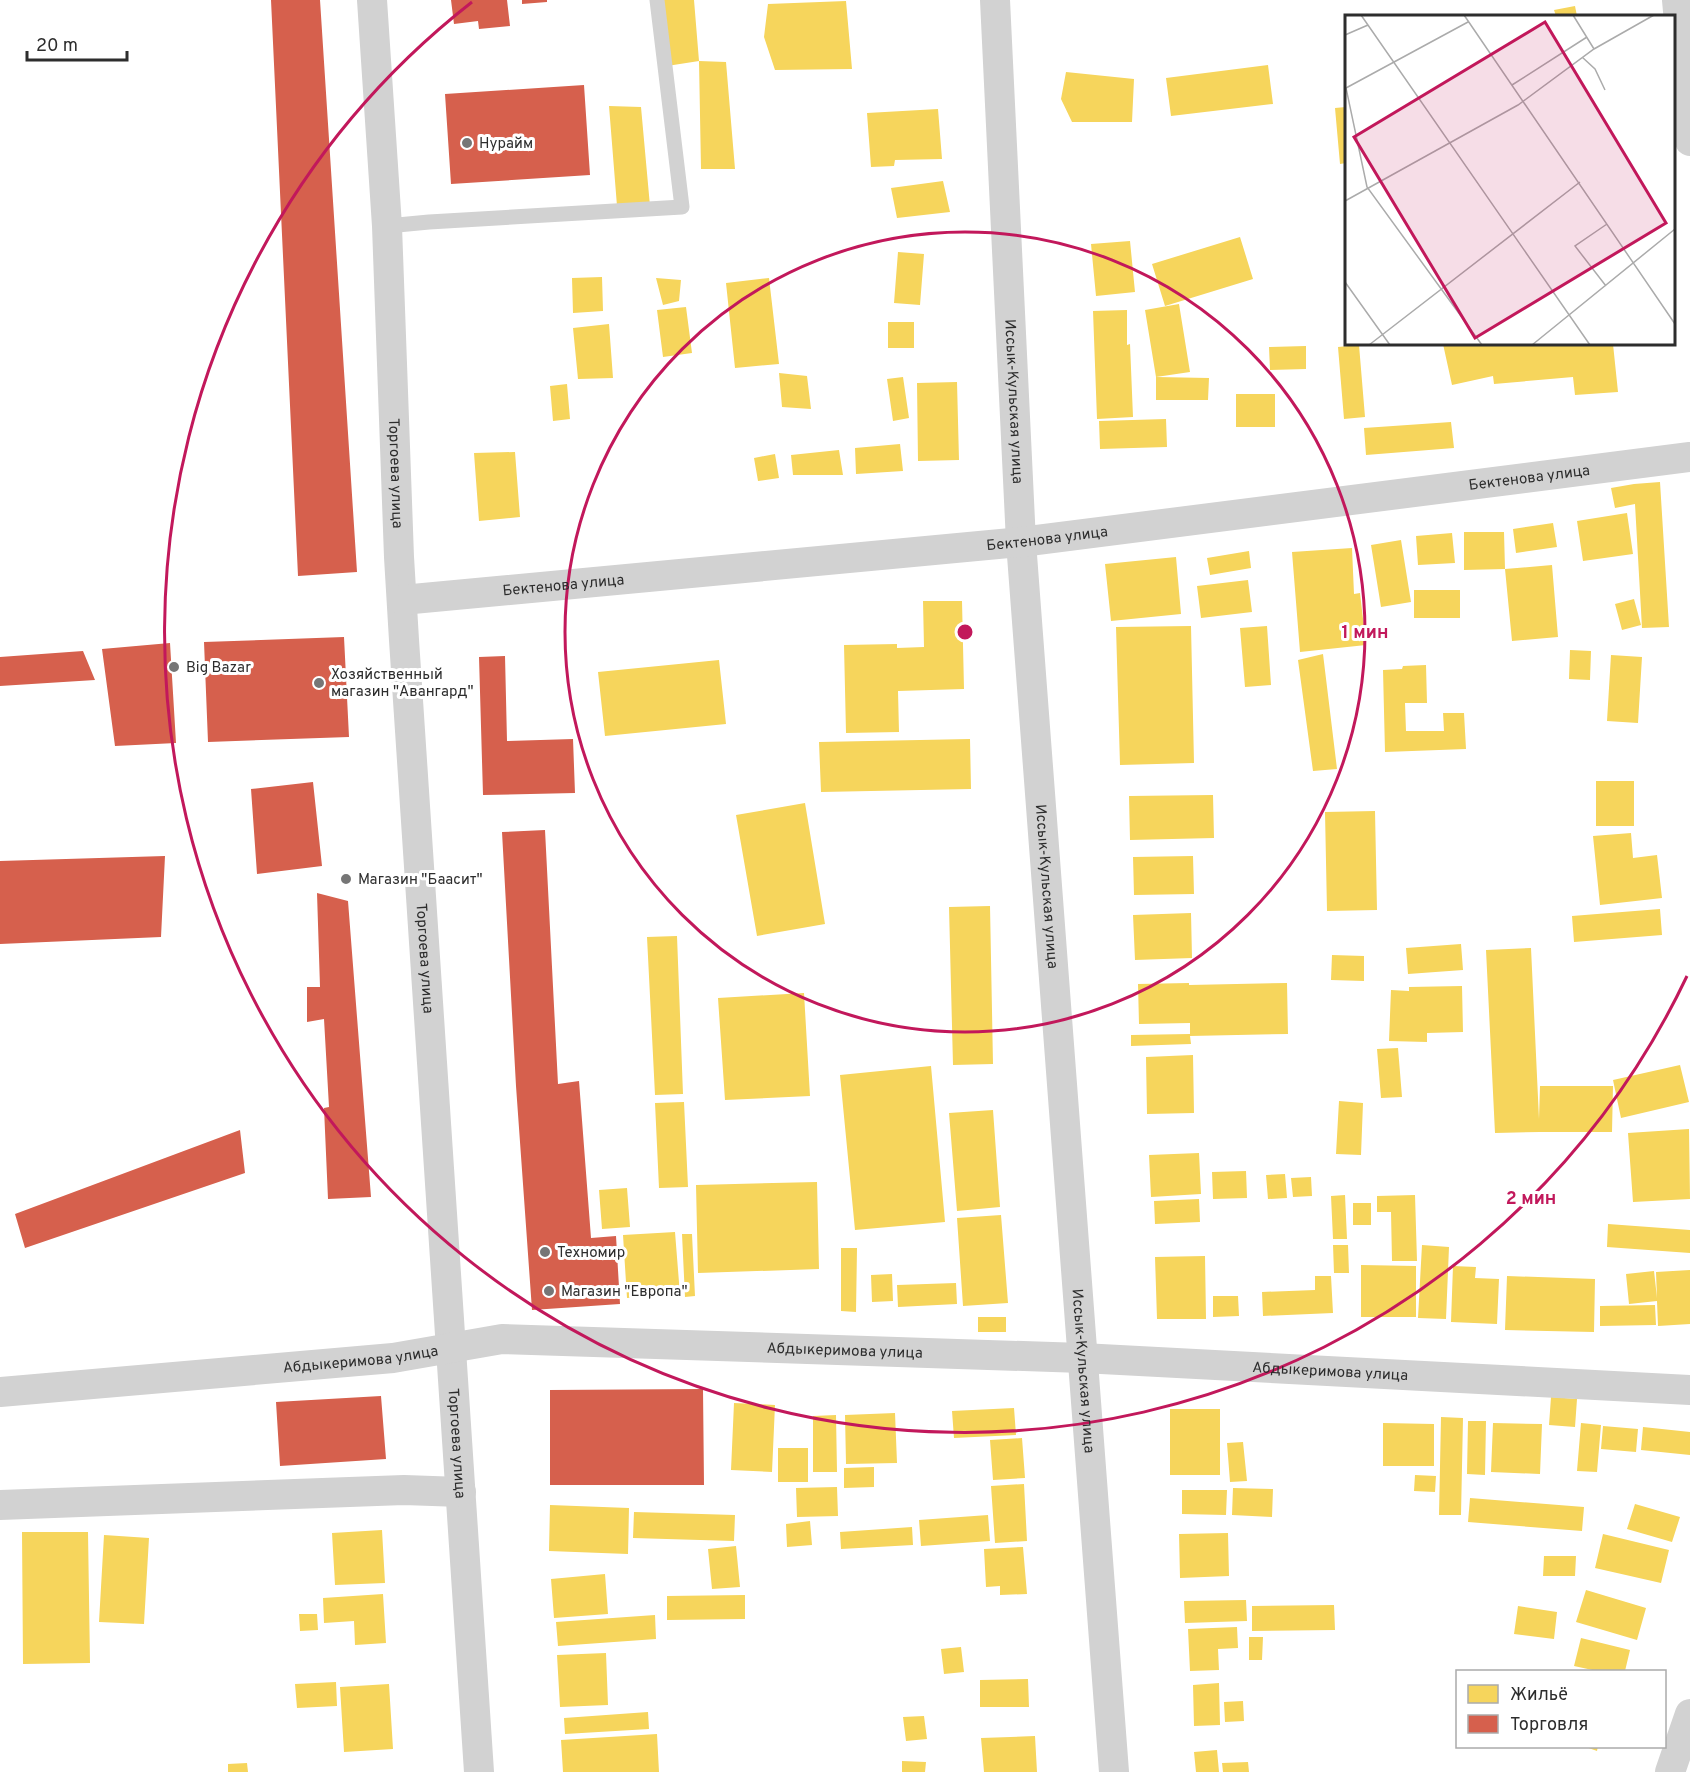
<svg xmlns="http://www.w3.org/2000/svg" width="1690" height="1772" viewBox="0 0 1690 1772" font-family="Overpass,sans-serif">
<style>
.homes{fill:#f6d55c}
.shops{fill:#d6604d}
.lines{fill:none;stroke-linecap:round;stroke-linejoin:round}
.service{stroke:#d2d2d2;stroke-width:15}
.minor{stroke:#d2d2d2;stroke-width:30}
.ring{fill:none;stroke:#c2185b;stroke-width:3}
.poi-dot{fill:#767676;stroke:#fff;stroke-width:2}
.labels{text-anchor:middle;stroke-width:6;stroke-linejoin:round;paint-order:stroke}
.poi-label{font-size:15px;fill:#2d2d2d;stroke:#fff;text-anchor:start}
.street-label{font-size:15px;fill:#2d2d2d;stroke:#fff}
.inset-road{fill:none;stroke:#ababab;stroke-width:1.5}
.view{fill:#c2185b;fill-opacity:0.15;stroke:#c2185b;stroke-width:3}
.inset-edge{fill:none;stroke:#2d2d2d;stroke-width:3}
.centre{fill:#c2185b;stroke:#fff;stroke-width:3}
.ring-label{font-size:18px;text-anchor:middle;font-weight:bold;fill:#c2185b;stroke:#fff;stroke-width:6;stroke-linejoin:round;paint-order:stroke}
</style>
<rect width="100%" height="100%" fill="#fff"/>
<path class="homes" d="M661,0H694L699,61L667,66Z
M846,1L852,69L775,70L764,37L768,4Z
M1575,6L1577,16H1556L1554,10Z
M699,61L726,62L735,169H701Z
M1268,65L1273,104L1171,116L1166,78Z
M1066,72L1134,79L1132,122H1072L1061,99Z
M609,106L641,107L650,206H617Z
M1346,107V163L1340,164L1335,108Z
M938,109L942,159L895,160L894,166L871,167L867,113Z
M943,181L950,212L897,218L891,188Z
M1240,237L1253,279L1165,306L1152,264Z
M1130,241L1135,292L1096,296L1091,244Z
M898,252L924,254L920,305L894,303Z
M602,277L603,311L573,313L572,278Z
M656,278L681,280L679,301L663,305Z
M769,278L779,364L735,368L726,283Z
M1179,304L1190,372L1156,377L1145,310Z
M686,307L692,353L663,357L657,310Z
M1127,310V345L1130,344L1133,417L1097,419L1093,311Z
M888,322H914V348H888Z
M609,324L613,378L578,379L573,328Z
M1443,344H1613L1618,392L1575,395L1573,377L1494,384L1493,376L1452,385Z
M1359,345L1365,417L1344,419L1338,347Z
M1306,346V369L1270,370L1269,347Z
M779,373L807,376L811,409L782,407Z
M903,377L909,418L893,421L887,379Z
M1156,377L1209,378L1208,400H1156Z
M957,382L959,460L918,461L917,383Z
M567,384L570,419L553,421L550,386Z
M1236,394H1275V427H1236Z
M1166,419L1167,447L1100,449L1099,421Z
M1451,422L1454,448L1366,455L1364,428Z
M900,444L903,471L856,474L855,448Z
M839,450L843,475H793L791,455Z
M515,452L520,517L479,521L474,453Z
M775,454L779,478L758,481L754,458Z
M1660,482L1669,627L1642,628L1635,504L1615,508L1611,488L1634,484Z
M1627,513L1633,554L1583,561L1577,521Z
M1553,523L1557,547L1516,553L1513,529Z
M1464,532H1504L1505,569L1464,570Z
M1452,533L1455,563L1418,565L1416,536Z
M1401,540L1411,602L1381,607L1371,545Z
M1352,548L1354,594L1360,593L1366,645L1300,652L1292,552Z
M1249,551L1251,568L1210,575L1207,558Z
M1176,557L1181,614L1111,621L1105,564Z
M1552,565L1558,637L1512,641L1505,569Z
M1248,580L1252,612L1201,618L1197,586Z
M1414,590H1460V618H1414Z
M1634,599L1641,625L1622,630L1615,604Z
M923,601H962L964,689L898,691L899,732L846,733L844,645L897,644V648L924,647Z
M1191,626L1194,763L1120,765L1116,627Z
M1267,626L1271,685L1245,687L1240,628Z
M1570,650L1591,651L1590,680L1569,679Z
M1323,654L1337,769L1313,771L1298,660Z
M1611,655L1642,657L1638,723L1607,721Z
M719,660L726,724L605,736L598,672Z
M1426,665L1427,703H1405L1406,731H1444L1443,713H1464L1466,749L1385,752L1383,670L1402,669L1403,666Z
M970,739L971,789L821,792L819,742Z
M1596,781H1634V826H1596Z
M1213,795L1214,838L1130,840L1129,796Z
M805,803L825,924L757,936L736,815Z
M1375,811L1377,910L1327,911L1325,812Z
M1631,833L1633,858L1657,855L1662,898L1600,905L1593,836Z
M1193,856L1194,894L1134,895L1133,857Z
M990,906L993,1064L953,1065L949,907Z
M1660,909L1662,935L1574,942L1572,916Z
M1191,913L1192,958L1135,960L1133,915Z
M677,936L683,1094L655,1095L647,937Z
M1461,944L1463,970L1408,974L1406,948Z
M1531,948L1539,1119L1540,1086H1613L1612,1132H1540L1495,1133L1486,950Z
M1332,955L1364,956V981L1331,980Z
M1189,983V985L1287,983L1288,1034L1190,1036L1191,1044L1131,1046V1035L1190,1034V1023L1139,1024L1138,984Z
M1462,986L1463,1032L1427,1033V1042L1389,1041L1391,990L1409,991V987Z
M804,993L810,1096L725,1100L718,998Z
M1398,1048L1402,1097L1381,1098L1377,1049Z
M1193,1055L1194,1113L1147,1114L1146,1057Z
M1680,1065L1689,1102L1621,1118L1613,1080Z
M931,1066L945,1222L855,1230L840,1075Z
M1339,1101L1363,1103L1361,1155L1336,1154Z
M684,1102L688,1187L659,1188L655,1103Z
M993,1110L1000,1207L957,1211L949,1113Z
M1689,1129L1690,1199L1633,1202L1628,1133Z
M1199,1153L1201,1194L1151,1197L1149,1155Z
M1246,1171L1247,1198L1213,1199L1212,1172Z
M1285,1174L1287,1198L1268,1199L1266,1175Z
M1311,1177L1312,1196L1293,1197L1291,1178Z
M817,1182L819,1269L698,1273L696,1185Z
M627,1188L630,1227L602,1229L599,1190Z
M1345,1195L1347,1239H1333L1331,1196Z
M1415,1195L1417,1261H1392L1391,1212H1377V1196Z
M1199,1199L1200,1222L1155,1224L1154,1201Z
M1353,1203H1371V1225H1353Z
M1001,1215L1008,1303L963,1306L957,1218Z
M1608,1224L1690,1230V1253L1607,1247Z
M675,1232L680,1295L627,1298L623,1235Z
M682,1234H692L695,1296L685,1297Z
M1333,1245H1348L1349,1273H1334Z
M1422,1245L1449,1247L1446,1319L1418,1318Z
M841,1248H857L856,1312L841,1311Z
M1205,1256L1206,1319H1157L1155,1257Z
M1361,1265L1416,1266V1317H1361Z
M1453,1266L1476,1267L1475,1278L1499,1279L1497,1324L1451,1322Z
M1690,1270V1324L1658,1326L1657,1301L1629,1304L1626,1274L1654,1271L1657,1298L1656,1272Z
M892,1274L893,1301L872,1302L871,1275Z
M1315,1276H1331L1333,1313L1263,1316L1262,1292L1315,1290Z
M1507,1276L1595,1279L1594,1332L1505,1330Z
M956,1283L957,1304L898,1307L897,1285Z
M1213,1296H1238L1239,1316L1213,1317Z
M1655,1305L1656,1325L1600,1326V1306Z
M978,1317H1006V1332H978Z
M1551,1397L1577,1399L1575,1427L1549,1425Z
M734,1403L775,1405L772,1472L731,1470Z
M1014,1408L1016,1435L954,1438L952,1411Z
M1170,1409H1220V1475H1170Z
M895,1413L897,1463L846,1464L845,1415Z
M836,1415L837,1472H813V1416Z
M1441,1417L1463,1418L1461,1515H1439Z
M1468,1421H1486L1485,1475L1467,1474Z
M1383,1423L1434,1424V1466H1383Z
M1493,1423L1542,1424L1540,1474L1491,1472Z
M1581,1423L1601,1425L1597,1472L1577,1471Z
M1603,1426L1638,1429L1636,1452L1601,1449Z
M1643,1427L1690,1432V1455L1641,1450Z
M1022,1438L1025,1478L993,1480L990,1440Z
M1243,1442L1247,1481L1230,1482L1227,1443Z
M778,1448H808V1482H778Z
M874,1467V1487L844,1488V1468Z
M1415,1475L1436,1476L1435,1492L1414,1491Z
M1024,1484L1027,1541L995,1543L991,1486Z
M837,1487L838,1516L797,1517L796,1488Z
M1233,1488L1273,1489L1272,1517L1232,1515Z
M1182,1490H1227L1226,1515L1182,1514Z
M1470,1498L1584,1507L1582,1531L1468,1522Z
M1635,1504L1680,1517L1672,1542L1627,1529Z
M550,1505L629,1508L628,1554L549,1551Z
M634,1512L735,1515L734,1541L633,1538Z
M988,1515L990,1541L921,1546L919,1520Z
M810,1521L812,1545L787,1547L786,1524Z
M912,1527L913,1545L841,1549L840,1532Z
M382,1530L385,1583L335,1585L332,1533Z
M22,1532H88L90,1663L23,1664Z
M1228,1533L1229,1576L1180,1578L1179,1534Z
M1603,1534L1669,1550L1661,1583L1595,1568Z
M104,1535L149,1538L144,1624L99,1622Z
M736,1546L740,1587L712,1589L708,1549Z
M1023,1547L1027,1594L1000,1595V1586L986,1587L984,1549Z
M1544,1556H1576L1575,1576H1543Z
M605,1574L608,1614L554,1618L551,1579Z
M1586,1590L1646,1608L1637,1640L1576,1622Z
M383,1594L386,1643L355,1645L354,1621L324,1623L323,1598Z
M745,1595V1619L667,1620V1596Z
M1246,1600L1247,1621L1185,1623L1184,1601Z
M1334,1605L1335,1630L1252,1631V1606Z
M1518,1606L1557,1612L1554,1639L1514,1634Z
M299,1614H317L318,1630L300,1631Z
M655,1615L656,1639L558,1646L556,1622Z
M1237,1627L1238,1648L1218,1649L1219,1670L1190,1671L1188,1629Z
M1249,1637H1263L1262,1660H1249Z
M1581,1638L1630,1650L1625,1671H1597L1574,1666Z
M961,1647L964,1672L944,1674L941,1649Z
M606,1653L608,1705L560,1707L557,1655Z
M1028,1679L1029,1707H980V1680Z
M336,1682L337,1706L297,1708L295,1684Z
M1219,1683L1220,1725L1194,1726L1193,1685Z
M389,1684L393,1749L344,1752L340,1687Z
M1243,1701L1244,1721L1225,1722L1224,1702Z
M648,1712L649,1729L565,1734L564,1718Z
M924,1716L927,1739L906,1741L903,1717Z
M657,1734L659,1772H563L561,1740Z
M1035,1736L1037,1772H984L981,1738Z
M1583,1746H1598L1597,1751Z
M1217,1750L1219,1772H1196L1194,1752Z
M902,1761L926,1762L925,1772H902Z
M1248,1762L1249,1772H1223L1222,1763Z
M247,1763L248,1772H228V1764Z"/>
<path class="shops" d="M271,0H320L357,572L298,576Z
M451,0H507L510,26L479,29L478,21L454,24Z
M522,0H547V2L522,4Z
M584,85L590,175L451,184L445,94Z
M344,637L349,737L208,742L204,642Z
M170,643L176,743L115,746L102,649Z
M83,651L95,680L0,686V657Z
M505,656L507,741L573,739L575,793L483,795L479,657Z
M313,782L322,866L257,874L251,789Z
M545,830L558,1084L579,1081L591,1238L616,1236L620,1304L532,1310L516,1086L502,832Z
M165,856L161,937L0,944V861Z
M317,893L348,901L371,1197L328,1199L324,1108L329,1107L324,1019L307,1022V987H320Z
M240,1130L245,1173L25,1248L15,1214Z
M703,1389L704,1485H550V1390Z
M381,1396L386,1459L280,1466L276,1402Z"/>
<g class="lines">
<path class="service" d="M387,226L429,222L682,207L657,0"/>
<g class="minor">
<path id="s1" d="M372,0L387,226L399,557L404,640L479,1772"/>
<path id="s2" d="M995,0L1021,542L1114,1772"/>
<path d="M1677,0L1690,141"/>
<path id="s3" d="M402,600L1021,542L1690,457"/>
<path id="s4" d="M0,1392L393,1358L502,1339L1082,1358L1690,1390"/>
<path d="M0,1505L404,1490L461,1492"/>
<path d="M1670,1772L1690,1714"/>
</g>
</g>
<g class="ring">
<circle cx="965" cy="632" r="400"/>
<path d="M1687 976A800 800 0 1 1 472 2"/>
</g>
<g class="poi-dot">
<circle cx="467" cy="143" r="6"/>
<circle cx="174" cy="667" r="6"/>
<circle cx="319" cy="683" r="6"/>
<circle cx="346" cy="879" r="6"/>
<circle cx="545" cy="1252" r="6"/>
<circle cx="549" cy="1291" r="6"/>
</g>
<g class="labels">
<g class="poi-label">
<text x="479" y="148">Нурайм</text>
<text x="186" y="672">Big Bazar</text>
<text x="331" y="679">Хозяйственный<tspan x="331" dy="17">магазин "Авангард"</tspan></text>
<text x="358" y="884">Магазин "Баасит"</text>
<text x="557" y="1257">Техномир</text>
<text x="561" y="1296">Магазин "Европа"</text>
</g>
<g class="street-label">
<text dy="5" stroke="none"><textPath href="#s2" startOffset="402">Иссык-Кульская улица</textPath></text>
<text dy="5" stroke="none"><textPath href="#s1" startOffset="474">Торгоева улица</textPath></text>
<text dy="5" stroke="none"><textPath href="#s3" startOffset="1134">Бектенова улица</textPath></text>
<text dy="5" stroke="none"><textPath href="#s3" startOffset="648">Бектенова улица</textPath></text>
<text dy="5" stroke="none"><textPath href="#s3" startOffset="162">Бектенова улица</textPath></text>
<text dy="5" stroke="none"><textPath href="#s2" startOffset="888">Иссык-Кульская улица</textPath></text>
<text dy="5" stroke="none"><textPath href="#s1" startOffset="960">Торгоева улица</textPath></text>
<text dy="5" stroke="none"><textPath href="#s4" startOffset="848">Абдыкеримова улица</textPath></text>
<text dy="5" stroke="none"><textPath href="#s4" startOffset="362">Абдыкеримова улица</textPath></text>
<text dy="5" stroke="none"><textPath href="#s2" startOffset="1374">Иссык-Кульская улица</textPath></text>
<text dy="5" stroke="none"><textPath href="#s4" startOffset="1334">Абдыкеримова улица</textPath></text>
<text dy="5" stroke="none"><textPath href="#s1" startOffset="1446">Торгоева улица</textPath></text>
</g>
</g>
<g transform="translate(1345 15)">
<rect width="330" height="330" fill="#fff"/>
<path class="inset-road" d="M16,0L245,330M119,0L330,309M228,0L249,34M123,7L1,73L22,172L137,330M0,20L23,10M237,42L250,54L260,75M167,70L242,22M0,186L173,90L249,34L309,0M0,267L45,330M261,271L230,231L262,209M24,330L235,167M187,330L330,214"/>
<path class="view" d="M200,7L321,208L130,323L9,122Z"/>
<rect width="330" height="330" class="inset-edge"/>
</g>
<circle cx="965" cy="632" r="9" class="centre"/>
<g class="ring-label">
<text x="1365" y="638">1 мин</text>
<text x="1531" y="1204">2 мин</text>
</g>
<rect x="1456" y="1670" width="210" height="78" fill="#ffffff" stroke="#ababab" stroke-width="1.5"/>
<rect x="1468" y="1685" width="30" height="18" fill="#f6d55c" stroke="#ababab" stroke-width="1.5"/>
<text x="1510" y="1700" font-size="18" fill="#2d2d2d">Жильё</text>
<rect x="1468" y="1715" width="30" height="18" fill="#d6604d" stroke="#ababab" stroke-width="1.5"/>
<text x="1510" y="1730" font-size="18" fill="#2d2d2d">Торговля</text>
<path d="M27 51v9h100v-9" fill="none" stroke="#2d2d2d" stroke-width="3"/>
<text x="36" y="51" font-size="18" fill="#2d2d2d" stroke="#ffffff" stroke-width="4.5" paint-order="stroke">20 m</text>
</svg>
